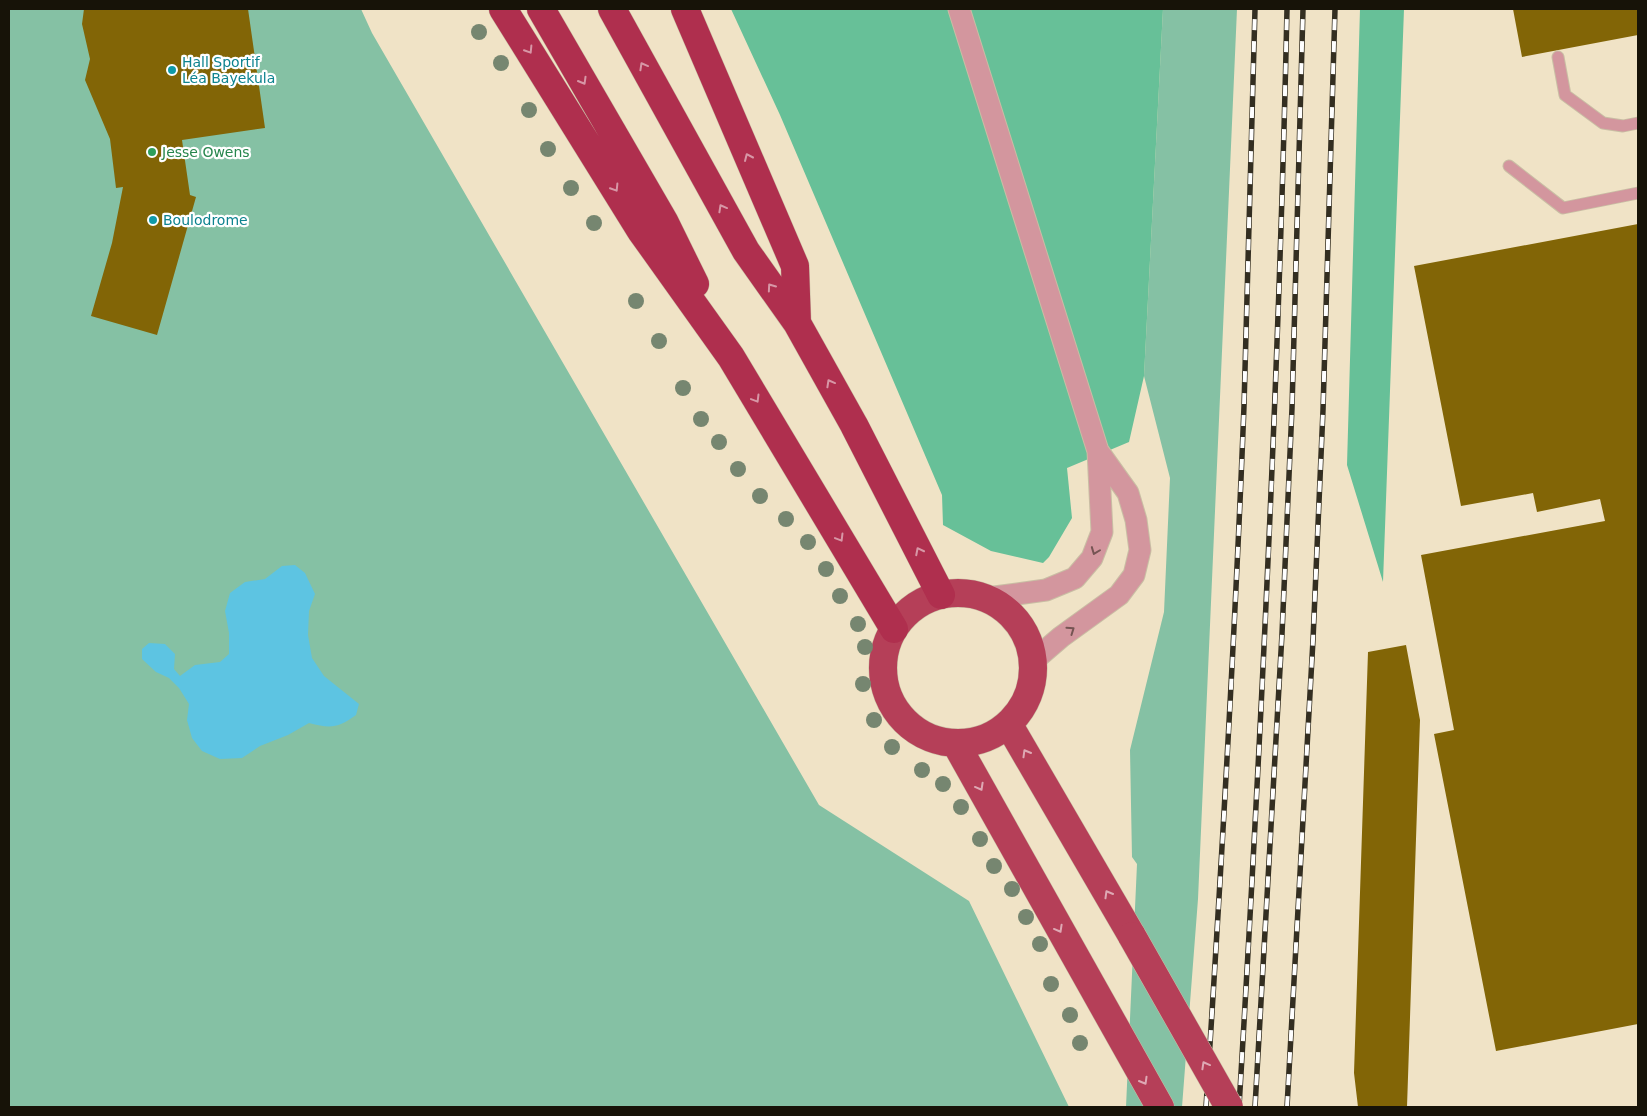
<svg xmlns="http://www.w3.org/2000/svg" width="1647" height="1116" viewBox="0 0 1647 1116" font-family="'DejaVu Sans',sans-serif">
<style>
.green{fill:#85c1a4}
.forest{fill:#67c098}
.water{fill:#5dc4e2}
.building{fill:#826506}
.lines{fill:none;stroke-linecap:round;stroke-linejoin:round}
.service-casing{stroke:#c9bea4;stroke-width:13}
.minor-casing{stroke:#c9bea4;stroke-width:23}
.trunk-casing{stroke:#c9bea4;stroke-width:29}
.motorway-casing{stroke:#c9bea4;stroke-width:29}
.service{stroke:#d3969e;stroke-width:11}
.minor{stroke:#d3969e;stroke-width:21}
.trunk{stroke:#b53f58;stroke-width:28}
.motorway{stroke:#af2f4e;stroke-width:28}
.rail-casing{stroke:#332e21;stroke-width:5.5}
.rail{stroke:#fff;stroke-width:4;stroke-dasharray:11;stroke-linecap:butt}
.trunk-bridge-casing{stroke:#c9bea4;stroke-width:29;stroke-linecap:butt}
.trunk-bridge{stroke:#b53f58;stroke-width:28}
.tree{fill:#768670}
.oneway{stroke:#d797a6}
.oneway2{stroke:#755453}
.oneway3{stroke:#dea9b4}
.culture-dot{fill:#0f9aa8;stroke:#fff;stroke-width:2}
.leisure-dot{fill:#2e9e5b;stroke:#fff;stroke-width:2}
.labels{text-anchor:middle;stroke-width:4.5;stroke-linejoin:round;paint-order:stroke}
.culture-label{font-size:14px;fill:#0d838f;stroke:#fff;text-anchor:start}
.leisure-label{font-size:14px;fill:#27864d;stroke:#fff;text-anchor:start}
</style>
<rect width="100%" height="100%" fill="#f0e3c6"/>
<path class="green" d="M9,9H361L372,33L819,805L969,901L1069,1107H9Z
M1163,9H1237L1198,899L1182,1107H1126L1137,864L1132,857L1130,750L1164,612L1170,478L1144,376Z"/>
<path class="forest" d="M731,9H1163L1144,376L1129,442L1067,468L1072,518L1049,557L1043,563L991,551L943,525L942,495L780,115Z
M1360,9H1404L1383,582L1347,465Z"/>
<path class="water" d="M295,565L305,573L315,594L309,611L308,635L312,658L324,676L359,704L356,715C338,728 331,729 309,723L288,735L260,746L242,758L220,759L202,751L192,738L187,720L189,704L179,688L169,678L156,672L142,659V649L149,643L165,644L175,654L174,669L180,676L195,665L220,662L229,654V633L225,611L230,593L245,582L265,579L282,566Z"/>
<path class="building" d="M84,9H248L265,128L182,140L190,195L196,197L157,335L91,316L112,243L123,187L116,188L110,139L85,80L90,59L82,24Z
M1513,9H1638V35L1522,57Z
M1638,224V1024L1496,1051L1434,734L1454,730L1421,555L1605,521L1600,499L1537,512L1533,493L1461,506L1414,266Z
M1406,645L1420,720L1407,1107H1358L1354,1073L1368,652Z"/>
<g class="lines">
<g class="service-casing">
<path id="service" d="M1558,57L1565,95L1603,123L1623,126L1638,123
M1509,166L1563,208L1638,193"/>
</g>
<g class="minor-casing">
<path id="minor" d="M959,9L1098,451L1102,532L1092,558L1075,578L1046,590L987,598
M1033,661L1061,637L1119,595L1134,575L1140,550L1136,520L1128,493L1098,451"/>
</g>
<g class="trunk-casing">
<path id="trunk" d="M883 668a75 75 0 1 1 150 0a75 75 0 1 1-150 0Z
M1009,725L1132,936
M956,744L1160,1107"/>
</g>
<g class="motorway-casing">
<path id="motorway" d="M503,9L641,231L731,357L894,629
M541,9L664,221L695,284
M612,9L746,251L797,323L854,425L941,595
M685,9L795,266L797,323"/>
</g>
<use href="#service" class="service"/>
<use href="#minor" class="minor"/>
<use href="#trunk" class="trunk"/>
<use href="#motorway" class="motorway"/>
<g class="rail-casing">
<path id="rail" d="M1206,1107C1221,874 1235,640 1244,406C1248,274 1251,141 1255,9
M1239,1107C1261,741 1279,375 1287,9
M1255,1107L1282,634L1292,408L1303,9
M1287,1107L1313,640L1323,410L1335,9"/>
</g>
<use href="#rail" class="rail"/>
<g class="trunk-bridge-casing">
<path id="trunk-bridge" d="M1132,936L1229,1107"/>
</g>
<use href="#trunk-bridge" class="trunk-bridge"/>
</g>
<g class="tree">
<circle cx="479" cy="32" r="8"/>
<circle cx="501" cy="63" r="8"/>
<circle cx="529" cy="110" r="8"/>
<circle cx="548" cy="149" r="8"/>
<circle cx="571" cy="188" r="8"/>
<circle cx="594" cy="223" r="8"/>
<circle cx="636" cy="301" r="8"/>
<circle cx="659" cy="341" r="8"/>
<circle cx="683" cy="388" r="8"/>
<circle cx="701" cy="419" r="8"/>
<circle cx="719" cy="442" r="8"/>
<circle cx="738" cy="469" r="8"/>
<circle cx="760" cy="496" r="8"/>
<circle cx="786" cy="519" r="8"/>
<circle cx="808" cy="542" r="8"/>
<circle cx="826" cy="569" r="8"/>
<circle cx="840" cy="596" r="8"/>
<circle cx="858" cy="624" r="8"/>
<circle cx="865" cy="647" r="8"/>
<circle cx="863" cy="684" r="8"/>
<circle cx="874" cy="720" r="8"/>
<circle cx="892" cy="747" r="8"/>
<circle cx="922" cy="770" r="8"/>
<circle cx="943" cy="784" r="8"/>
<circle cx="961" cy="807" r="8"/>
<circle cx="980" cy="839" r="8"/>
<circle cx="994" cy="866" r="8"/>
<circle cx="1012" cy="889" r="8"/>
<circle cx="1026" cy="917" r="8"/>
<circle cx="1040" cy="944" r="8"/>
<circle cx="1051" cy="984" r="8"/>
<circle cx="1070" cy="1015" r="8"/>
<circle cx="1080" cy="1043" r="8"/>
</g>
<defs><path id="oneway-chevron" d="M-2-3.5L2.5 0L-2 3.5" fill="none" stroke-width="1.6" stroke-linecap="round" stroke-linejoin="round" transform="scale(1.25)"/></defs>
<g class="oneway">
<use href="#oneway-chevron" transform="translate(529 50) rotate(58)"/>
<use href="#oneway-chevron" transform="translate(643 66) rotate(-119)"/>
<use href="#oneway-chevron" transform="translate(583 81) rotate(60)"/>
<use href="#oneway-chevron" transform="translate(748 157) rotate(-114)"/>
<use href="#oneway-chevron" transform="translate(615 188) rotate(58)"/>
<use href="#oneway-chevron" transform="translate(722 208) rotate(-119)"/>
<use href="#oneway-chevron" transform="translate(771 287) rotate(-125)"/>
<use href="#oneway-chevron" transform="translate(830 383) rotate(-119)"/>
<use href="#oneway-chevron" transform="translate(756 399) rotate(59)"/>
<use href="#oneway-chevron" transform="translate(840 538) rotate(59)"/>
<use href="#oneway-chevron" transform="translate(919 551) rotate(-117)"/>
</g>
<g class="oneway2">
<use href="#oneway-chevron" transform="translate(1095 551) rotate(111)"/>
<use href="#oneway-chevron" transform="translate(1071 630) rotate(-35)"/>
</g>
<g class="oneway3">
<use href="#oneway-chevron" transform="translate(1026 753) rotate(-120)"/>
<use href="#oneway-chevron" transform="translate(980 787) rotate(61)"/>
<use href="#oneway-chevron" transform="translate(1108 894) rotate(-120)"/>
<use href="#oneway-chevron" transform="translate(1059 929) rotate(61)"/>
<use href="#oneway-chevron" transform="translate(1205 1065) rotate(-119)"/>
<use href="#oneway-chevron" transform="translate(1144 1081) rotate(60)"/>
</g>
<g class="culture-dot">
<circle cx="172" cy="70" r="5"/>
<circle cx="153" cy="220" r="5"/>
</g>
<circle class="leisure-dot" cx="152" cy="152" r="5"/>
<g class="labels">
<g class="culture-label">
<text x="182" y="67">Hall Sportif<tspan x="182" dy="16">Léa Bayekula</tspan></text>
<text x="163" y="225">Boulodrome</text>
</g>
<g class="leisure-label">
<text x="162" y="157">Jesse Owens</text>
</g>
</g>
<rect width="1647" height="1116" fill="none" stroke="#171308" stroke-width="20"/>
</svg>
